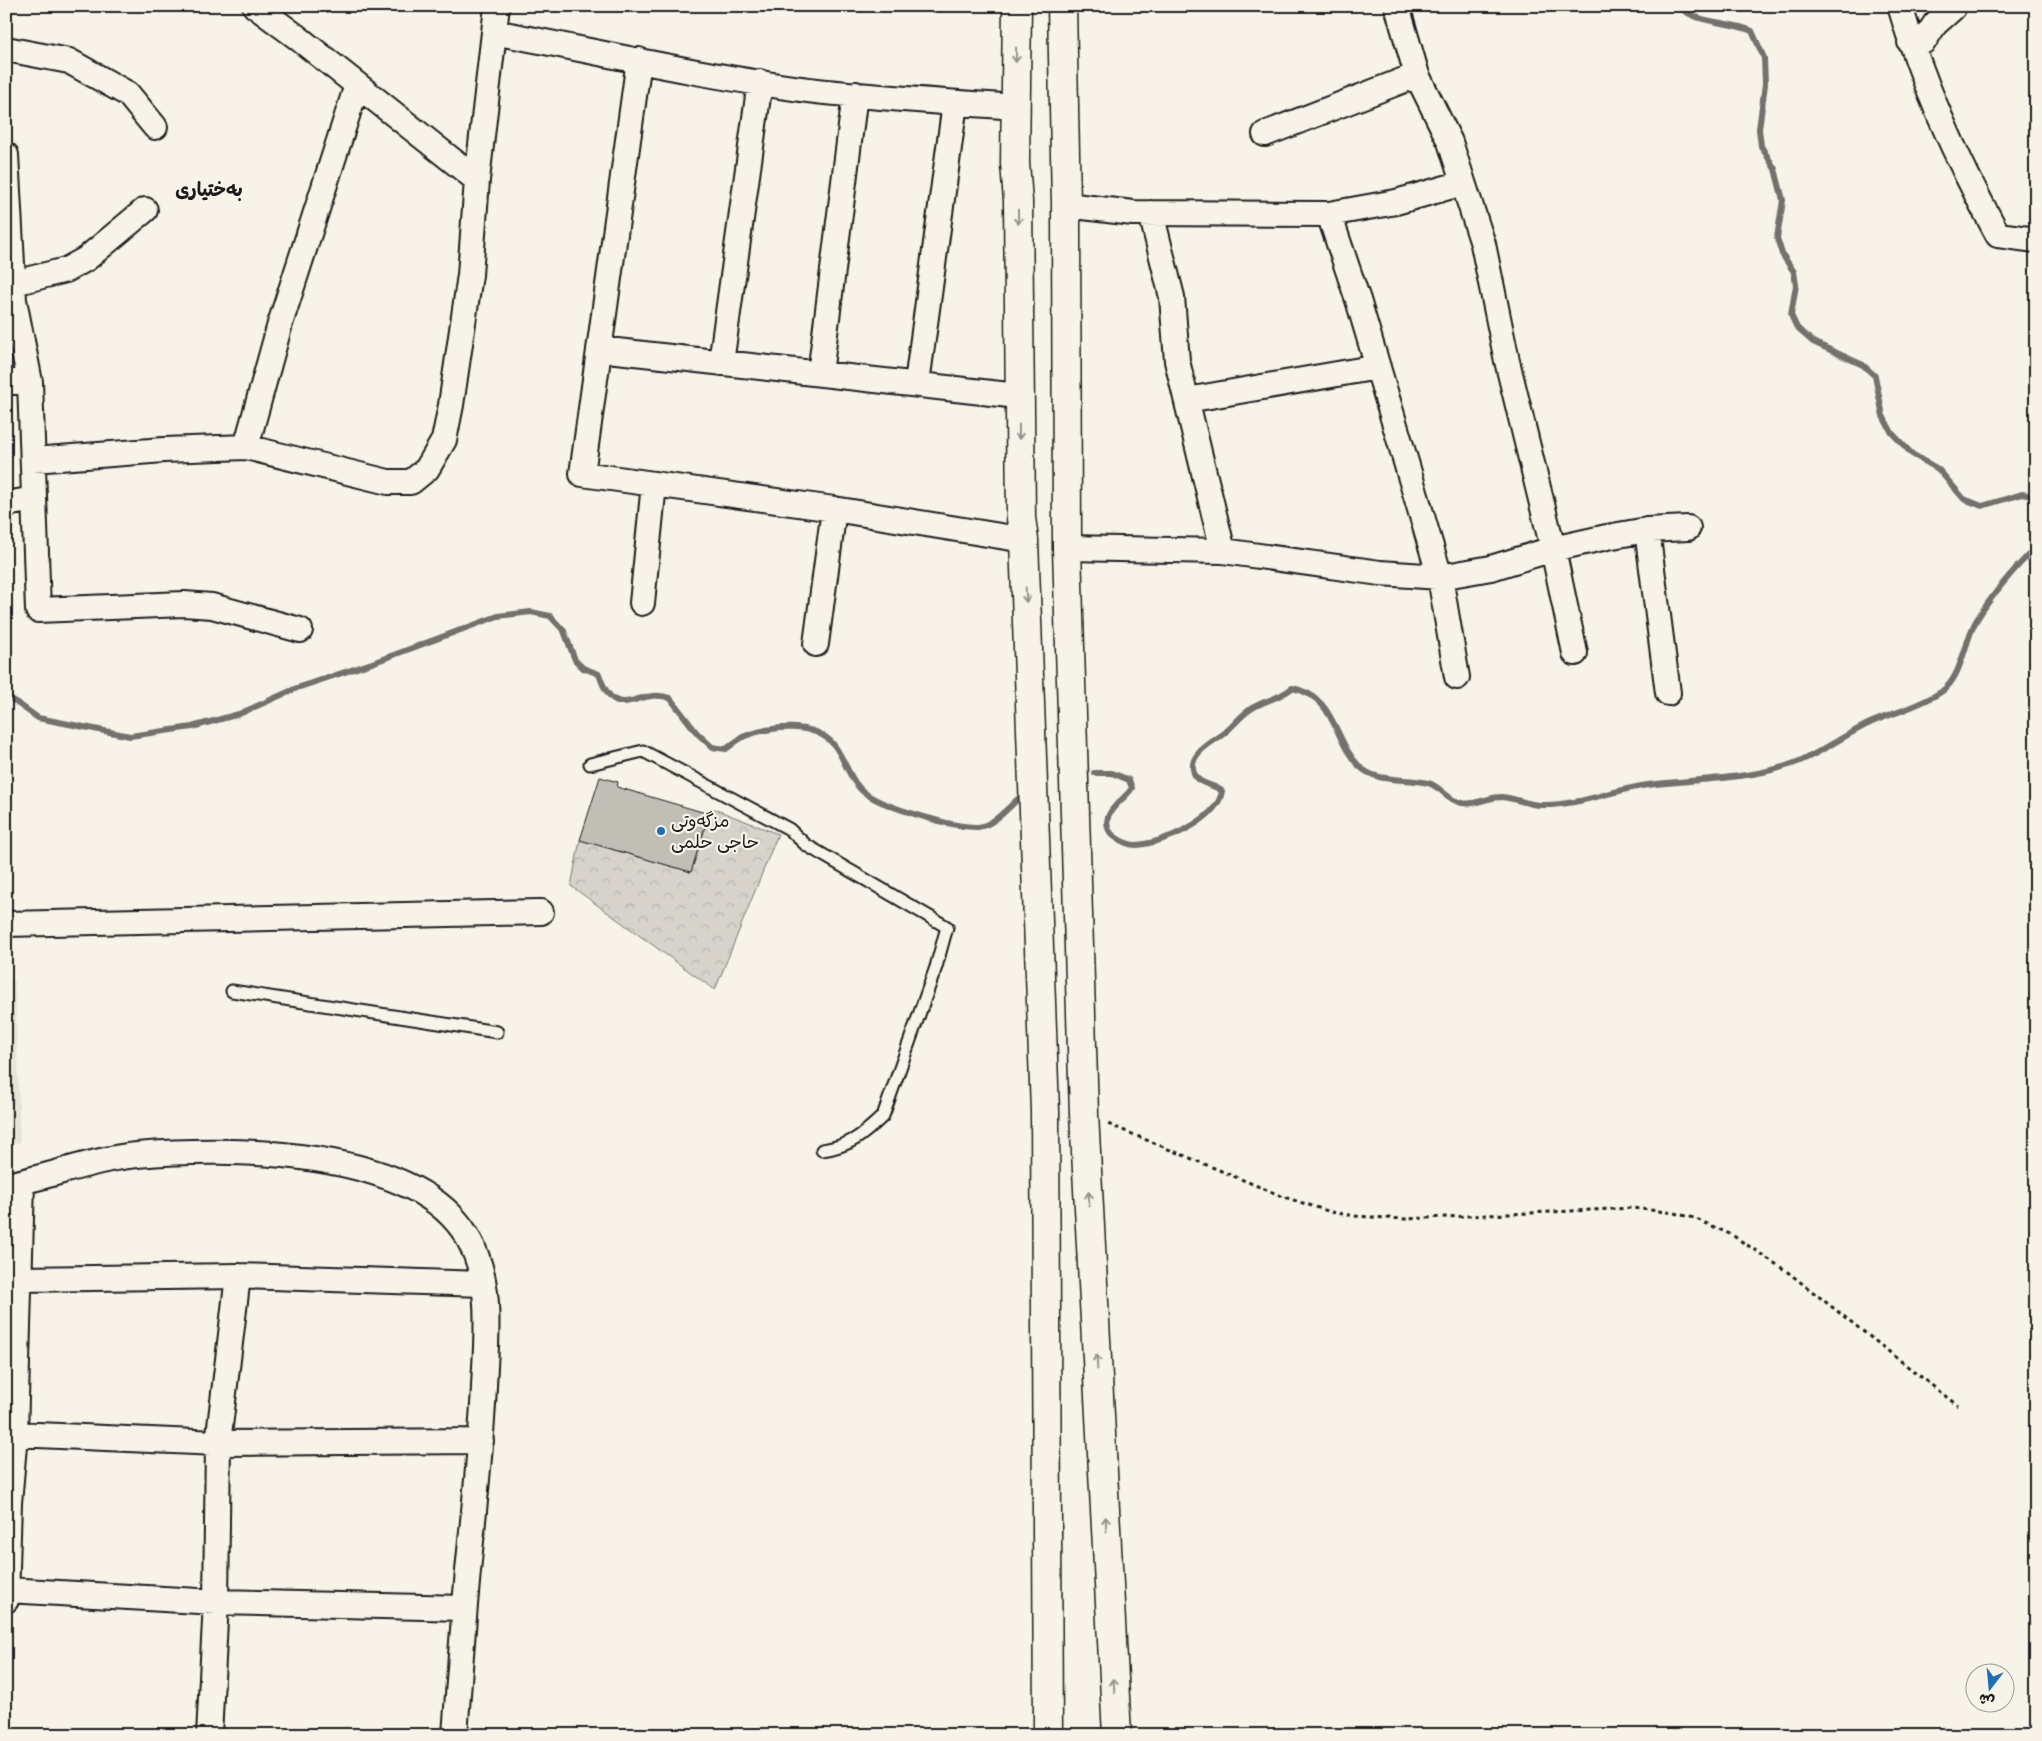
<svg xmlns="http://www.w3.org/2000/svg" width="2042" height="1741" viewBox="0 0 2042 1741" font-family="'Gochi Hand','Playpen Sans Arabic',sans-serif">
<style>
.built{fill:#e6e3d9}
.forest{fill:url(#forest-crowns);stroke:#7a7874}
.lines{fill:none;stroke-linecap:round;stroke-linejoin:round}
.stream{stroke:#72716c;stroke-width:6}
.building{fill:#c0beb5;stroke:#1c1c1c}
.service-casing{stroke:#1c1c1c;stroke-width:15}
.minor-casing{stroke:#1c1c1c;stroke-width:28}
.primary-casing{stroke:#1c1c1c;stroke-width:31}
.path{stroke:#1c1c1c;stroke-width:3;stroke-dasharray:4 4;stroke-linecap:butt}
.service{stroke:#f7f3e8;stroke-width:11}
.minor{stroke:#f7f3e8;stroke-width:24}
.primary{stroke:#f7f3e8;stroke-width:28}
.oneway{stroke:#94928c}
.poi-dot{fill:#1f6fb2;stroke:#f7f3e8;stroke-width:2}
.labels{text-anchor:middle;stroke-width:4.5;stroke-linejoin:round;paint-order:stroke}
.poi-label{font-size:18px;fill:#1c1c1c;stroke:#f7f3e8;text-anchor:start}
.neighbourhood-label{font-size:19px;font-weight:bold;fill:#1c1c1c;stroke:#f7f3e8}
</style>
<defs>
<pattern id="forest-crowns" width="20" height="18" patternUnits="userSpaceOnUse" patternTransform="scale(1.25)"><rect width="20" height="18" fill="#d7d3cb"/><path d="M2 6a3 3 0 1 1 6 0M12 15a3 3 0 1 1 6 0" fill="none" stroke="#b8b5ae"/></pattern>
</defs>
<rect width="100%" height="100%" fill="#f7f3e8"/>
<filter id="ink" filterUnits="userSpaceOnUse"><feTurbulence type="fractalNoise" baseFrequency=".02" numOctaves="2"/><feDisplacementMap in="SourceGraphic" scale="10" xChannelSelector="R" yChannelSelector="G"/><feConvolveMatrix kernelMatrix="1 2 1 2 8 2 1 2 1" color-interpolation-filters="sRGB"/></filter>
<g filter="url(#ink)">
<path class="built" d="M6,982H15L20,1143H6Z"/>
<path class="forest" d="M712,808L778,834L715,990L571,886L580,840L691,872Z"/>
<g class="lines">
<path class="stream" d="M1678,6C1699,25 1727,20 1752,31L1764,58L1765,84L1759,129L1761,146L1775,169L1783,200L1777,238L1782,254L1794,272L1796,285L1791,315L1797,328L1813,342L1863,365L1875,376L1883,416L1892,433L1912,454L1938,469L1964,499L1982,506L2022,494L2036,497
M6,695L38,718L130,736L192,727L239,714L297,688L372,663L498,616L531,612L550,616L564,631L575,660L583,668L599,674C616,727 638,686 670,698L697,733L712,747L726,749C732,745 738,739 745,736C771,726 815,721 834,745C845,759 850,782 865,793C883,807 955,828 978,827C993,826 1010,806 1021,796
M1094,773H1112L1129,780L1132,788C1126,798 1112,805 1108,817C1106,825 1108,832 1115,837C1121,841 1129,845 1136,845C1162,844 1218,820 1222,791C1214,784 1198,785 1194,773C1187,755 1211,743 1222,735C1233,727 1241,714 1254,707C1267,700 1280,698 1292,688C1336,696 1333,740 1359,766C1377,784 1405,777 1428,783C1440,786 1446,798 1458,802C1473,807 1486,797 1502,797C1515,798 1528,805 1541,805C1578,806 1612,790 1648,785C1694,779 1741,780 1786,766C1816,757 1842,736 1870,723C1893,713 1920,706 1941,692C1962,678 1964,642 1976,621C1993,593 2013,570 2036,547"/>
</g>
<path class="building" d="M600,777L618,782L617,787L709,814L691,872L580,840Z"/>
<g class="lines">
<g class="service-casing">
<path id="service" d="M590,764L643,751L789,829L806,845L947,927L936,967L883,1116C862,1136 850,1146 822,1150
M232,991L497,1032"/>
</g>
<g class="minor-casing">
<path id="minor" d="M255,6L297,37L477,180
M1397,6L1417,75L1450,142L1483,244L1507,361L1553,549L1575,653
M1900,6C1923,86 1958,162 1998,235L2036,240
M494,32C598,52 702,76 808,90C877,98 946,102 1016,107
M1910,42L1924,41L1935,24L1953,8
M6,49L69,61L128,94L155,127
M639,60L582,474L834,509L1024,540
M1265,134L1417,75
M6,155L14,300L30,382L38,610L184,604L212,606L300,630
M1066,205L1133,213L1329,214L1396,202L1463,183
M1151,213L1172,297L1177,361L1223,551
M1329,214L1358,300L1440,577L1457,677
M14,283L66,270L86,259L145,210
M599,349L1018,396
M721,363L760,82
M820,374L855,94
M6,382H30
M917,383L955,103
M1187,400L1378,367
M246,447L280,324L357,85
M33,460L164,450L246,447L388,482H411L427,469L444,440L451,405L470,275L477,180L497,6
M6,504L34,499
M1647,530L1668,693
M1067,548L1223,551L1380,573L1440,577L1491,568L1553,549L1607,537L1647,530L1688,528
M642,603L654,484
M816,644L834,509
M6,924L541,912
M6,1185C50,1177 93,1159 137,1155C227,1147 414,1147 467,1236C494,1282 486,1337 484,1387C481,1449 474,1510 468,1571C463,1625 459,1680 455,1735
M21,1279L238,1276L483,1284
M15,1434L218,1443L481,1441
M7,1590L216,1602L464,1608
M6,1600L9,1503L15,1434L22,1182
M209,1735L216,1602L218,1443L238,1276"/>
</g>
<g class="primary-casing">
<path id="primary" d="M1017,6L1015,163L1018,201L1021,518L1024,540L1045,1111L1048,1735
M1062,6L1066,205L1067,548L1084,1114L1117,1735"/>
</g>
<path class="path" d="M1108,1124L1284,1197L1331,1212L1355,1216L1405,1219L1633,1208L1674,1213L1694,1218L1732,1235L1785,1270L1958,1406"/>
<use href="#service" class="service"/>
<use href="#minor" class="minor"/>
<use href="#primary" class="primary"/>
</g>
<defs><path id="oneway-shaft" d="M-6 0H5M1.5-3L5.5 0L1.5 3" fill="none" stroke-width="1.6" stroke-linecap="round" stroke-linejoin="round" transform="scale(1.25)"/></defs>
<g class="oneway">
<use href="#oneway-shaft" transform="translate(1016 55) rotate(91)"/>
<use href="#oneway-shaft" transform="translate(1018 217) rotate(90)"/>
<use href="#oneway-shaft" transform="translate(1019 432) rotate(89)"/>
<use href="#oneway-shaft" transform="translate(1026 595) rotate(88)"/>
<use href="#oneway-shaft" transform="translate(1089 1199) rotate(-93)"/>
<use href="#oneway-shaft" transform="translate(1097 1362) rotate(-93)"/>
<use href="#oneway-shaft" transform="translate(1106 1524) rotate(-93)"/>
<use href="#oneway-shaft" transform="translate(1114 1686) rotate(-93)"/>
</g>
</g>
<circle class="poi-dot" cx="661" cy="831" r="5"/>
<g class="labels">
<g class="poi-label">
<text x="671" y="827">مزگەوتی<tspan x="671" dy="21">حاجی حلمی</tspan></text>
</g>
<g class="neighbourhood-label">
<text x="209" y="196">بەختیاری</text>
</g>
</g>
<rect width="2042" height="1741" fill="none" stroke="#f7f3e8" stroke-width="25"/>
<rect x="12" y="12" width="2017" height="1716" fill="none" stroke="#1c1c1c" stroke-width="2" filter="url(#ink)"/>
<g transform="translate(1990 1688) rotate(196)"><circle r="24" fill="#f7f3e8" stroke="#9f9d96"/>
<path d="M0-4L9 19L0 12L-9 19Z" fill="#1f6fb2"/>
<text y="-8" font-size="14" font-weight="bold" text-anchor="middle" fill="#1c1c1c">ش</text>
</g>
</svg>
